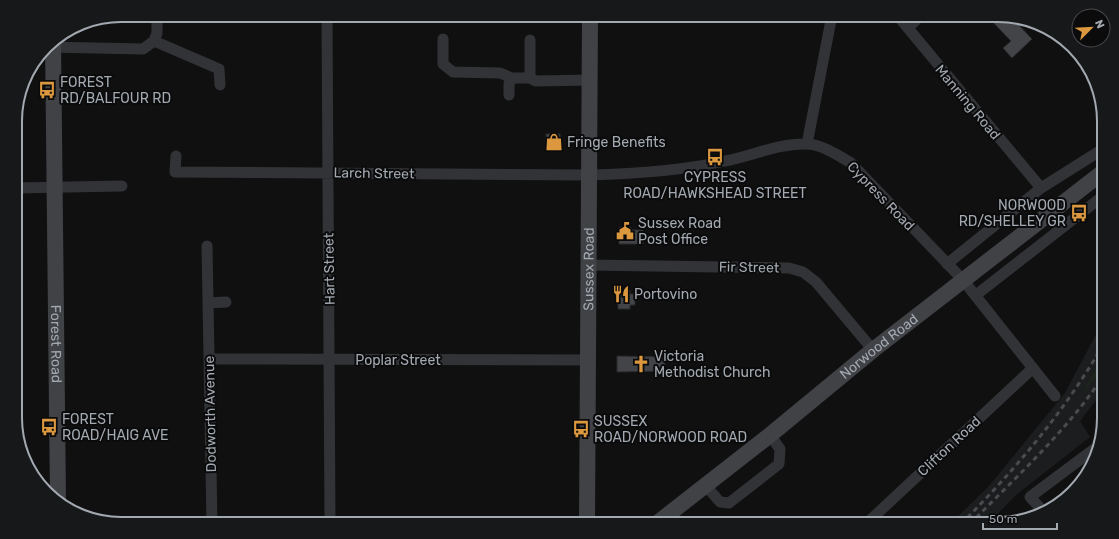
<svg xmlns="http://www.w3.org/2000/svg" width="1119" height="539" viewBox="0 0 1119 539" font-family="Rubik,sans-serif">
<style>
.built{fill:#1c1d1e}
.green{fill:#1d241d}
.building{fill:#424447;stroke:#2b2b2d}
.lines{fill:none;stroke-linecap:round;stroke-linejoin:round}
.street{stroke:#323336;stroke-width:11}
.secondary{stroke:#404246;stroke-width:16}
.rail{stroke:#494b4f;stroke-width:3;stroke-dasharray:5 4;stroke-linecap:butt}
.labels{text-anchor:middle;stroke-width:4;stroke-linejoin:round;paint-order:stroke}
.poi-label{font-size:14px;fill:#a3a9b1;stroke:#0b0b0c;text-anchor:start}
.street-label{font-size:14px;fill:#a3a9b1;stroke:#0b0b0c}
.rim{fill:none;stroke:#a3a9b1;stroke-width:2}
</style>
<rect width="100%" height="100%" fill="#101011"/>
<path class="built" d="M1104,319V390L1080,421L1090,437L1016,495L988,524H950L988,487L1065,393Z"/>
<path class="green" d="M1104,353V370L1082,393Z"/>
<path class="building" d="M282,15H304V22H282Z
M986,15H998L1017,19L1015,21L1032,39L1012,58L1003,48L1011,41Z
M546,134H560L561,150H546Z
M619,227H631V230H643V244H619Z
M618,290H630V294H635V305H630V309H618Z
M617,356L665,357V371L617,372Z"/>
<g class="lines">
<path class="street" d="M327,15L330,524
M897,15L1041,188
M908,28L921,15
M443,39V64L453,72L500,73L512,78H530L536,81L591,80
M530,40V78
M154,41L219,69L220,85
M154,41L157,33V15
M47,47L143,49L154,41
M509,95V84L512,78
M807,144L832,15
M176,156L175,172L589,175C635,174 680,171 725,161C752,156 779,143 806,144C821,144 838,155 851,163L963,280L1055,396
M15,188L122,186
M207,246L212,524
M947,264L1041,188L1103,149
M589,265L789,268L803,272L816,282L873,350
M976,295L1103,196
M209,303L226,302
M209,359L588,360
M706,486L720,502L729,503L779,464L780,449L770,435
M1043,511L1030,497L1097,447
M866,524L1033,368"/>
<g class="secondary">
<path id="s1" d="M53,40L58,500"/>
<path id="s2" d="M587,524L590,15"/>
<path id="s3" d="M656,524L770,435L873,350L1103,172"/>
</g>
<path class="rail" d="M961,524C1015,470 1066,410 1104,343
M970,524C1016,477 1067,431 1104,375"/>
</g>
<defs>
<g id="bus-bare" transform="scale(1.38)"><path d="M-5-6H5V4H4V6H2V4H-2V6H-4V4H-5ZM-3.5-4V0h7V-4ZM-3.5 1.2v1.5H-2V1.2ZM2 1.2v1.5H3.5V1.2Z" fill="#db983f" stroke="#0b0b0c" stroke-width="2.5" paint-order="stroke"/></g>
<g id="shop-bare" transform="scale(1.38)"><path d="M-5-2.5h2.3a2.7 3.5 0 0 1 5.4 0H5L5.5 6h-11ZM-1.5-2.5h3a1.5 2.3 0 0 0-3 0Z" fill="#db983f" stroke="#0b0b0c" stroke-width="2.5" paint-order="stroke"/></g>
<g id="civic-bare" transform="scale(1.38)"><path d="M-.6-6.5H3V-4.5H.6V-3L4-1V1h2V6H-6V1h2V-1L-.6-3ZM-1.2 2.5V6h2.4V2.5Z" fill="#db983f" stroke="#0b0b0c" stroke-width="2.5" paint-order="stroke"/></g>
<g id="restaurant-bare" transform="scale(1.38)"><path d="M-5-6h1v4h1v-4h1v4h1v-4h1v5L-1.5 .5V6h-2V.5L-5-1ZM5-6V6H3V1.5H1.5Q1.5-4 5-6Z" fill="#db983f" stroke="#0b0b0c" stroke-width="2.5" paint-order="stroke"/></g>
<g id="church-bare" transform="scale(1.38)"><path d="M-1.2-6h2.4v3.5h3.3v2.4h-3.3V6h-2.4V-.1h-3.3v-2.4h3.3Z" fill="#db983f" stroke="#0b0b0c" stroke-width="2.5" paint-order="stroke"/></g>
</defs>
<g fill-rule="evenodd">
<use href="#bus-bare" x="47" y="90"/>
<use href="#shop-bare" x="554" y="142"/>
<use href="#bus-bare" x="715" y="157"/>
<use href="#bus-bare" x="1079" y="213"/>
<use href="#civic-bare" x="625" y="231"/>
<use href="#restaurant-bare" x="621" y="294"/>
<use href="#church-bare" x="641" y="364"/>
<use href="#bus-bare" x="49" y="427"/>
<use href="#bus-bare" x="581" y="429"/>
</g>
<g class="labels">
<g class="poi-label">
<text x="60" y="87">FOREST<tspan x="60" dy="16">RD/BALFOUR RD</tspan></text>
<text x="567" y="147">Fringe Benefits</text>
<text x="715" y="182" text-anchor="middle">CYPRESS<tspan x="715" dy="16">ROAD/HAWKSHEAD STREET</tspan></text>
<text x="1066" y="210" text-anchor="end">NORWOOD<tspan x="1066" dy="16">RD/SHELLEY GR</tspan></text>
<text x="638" y="228">Sussex Road<tspan x="638" dy="16">Post Office</tspan></text>
<text x="634" y="299">Portovino</text>
<text x="654" y="361">Victoria<tspan x="654" dy="16">Methodist Church</tspan></text>
<text x="62" y="424">FOREST<tspan x="62" dy="16">ROAD/HAIG AVE</tspan></text>
<text x="594" y="426">SUSSEX<tspan x="594" dy="16">ROAD/NORWOOD ROAD</tspan></text>
</g>
<g class="street-label">
<text transform="translate(968 102) rotate(50)" y="5">Manning Road</text>
<text transform="translate(374 173) rotate(1)" y="5">Larch Street</text>
<text transform="translate(881 196) rotate(46)" y="5">Cypress Road</text>
<text transform="translate(749 267) rotate(1)" y="5">Fir Street</text>
<text transform="translate(329 269) rotate(-91)" y="5">Hart Street</text>
<text dy="5" stroke="none"><textPath href="#s2" startOffset="255">Sussex Road</textPath></text>
<text dy="5" stroke="none"><textPath href="#s1" startOffset="304">Forest Road</textPath></text>
<text dy="5" stroke="none"><textPath href="#s3" startOffset="285">Norwood Road</textPath></text>
<text x="398" y="365">Poplar Street</text>
<text transform="translate(210 414) rotate(-91)" y="5">Dodworth Avenue</text>
<text transform="translate(949 446) rotate(-43)" y="5">Clifton Road</text>
</g>
</g>
<path d="M0 0H1119V539H0ZM121 22H998A99 99 0 0 1 1097 121V418A99 99 0 0 1 998 517H121A99 99 0 0 1 22 418V121A99 99 0 0 1 121 22Z" fill="#171819" fill-rule="evenodd"/>
<path class="rim" d="M121 22H998A99 99 0 0 1 1097 121V418A99 99 0 0 1 998 517H121A99 99 0 0 1 22 418V121A99 99 0 0 1 121 22Z"/>
<g transform="translate(1091 28) rotate(66)"><circle r="19" fill="#0b0b0c" stroke="#484a4e"/>
<path d="M0-3L7 15L0 10L-7 15Z" fill="#db983f"/>
<text y="-6" font-size="11" font-weight="bold" text-anchor="middle" fill="#a3a9b1">N</text>
</g>
<path d="M983 523v6h74v-6" fill="none" stroke="#a3a9b1" stroke-width="2"/>
<text x="989" y="523" font-size="12" fill="#a3a9b1" stroke="#0b0b0c" stroke-width="3" paint-order="stroke">50 m</text>
</svg>
